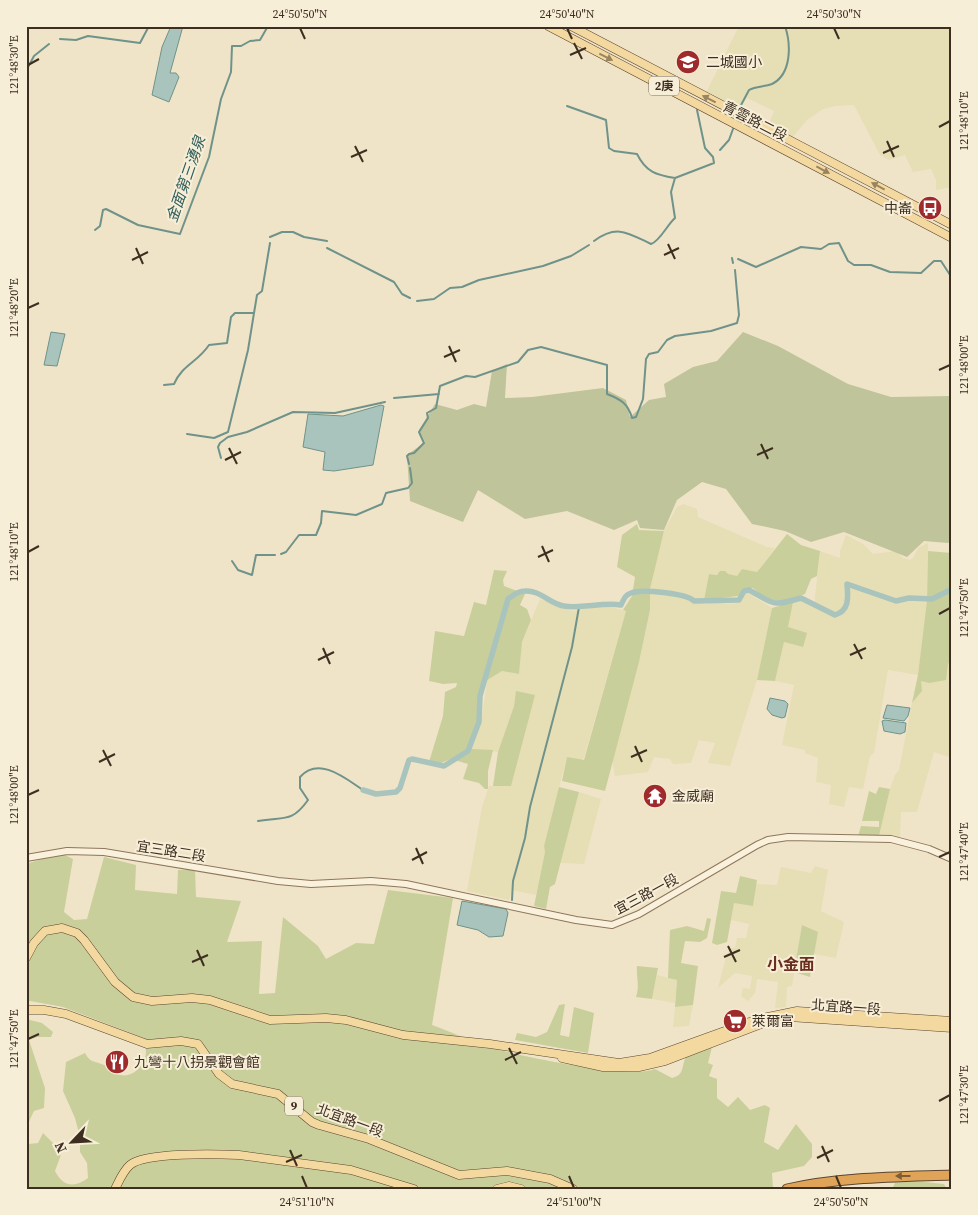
<svg xmlns="http://www.w3.org/2000/svg" width="978" height="1215" viewBox="0 0 978 1215" font-family="'Source Serif 4','Noto Sans TC',serif">
<style>
.farmland{fill:#e6deb5}
.green{fill:#c9cf9b}
.cemetery{fill:#bfc49a}
.water{fill:#a9c4bc;stroke:#6f938a}
.lines{fill:none;stroke-linecap:round;stroke-linejoin:round}
.stream{stroke:#6f938a;stroke-width:2}
.canal{stroke:#a9c4bc;stroke-width:5.5}
.tertiary-casing{stroke:#8d765c;stroke-width:8}
.primary-casing{stroke:#5b4430;stroke-width:9}
.motorway-casing{stroke:#5b4430;stroke-width:11}
.tertiary{stroke:#faf1dc;stroke-width:6}
.primary{stroke:#f3d9a0;stroke-width:8}
.motorway{stroke:#e0a458;stroke-width:9}
.oneway{fill:#988460}
.oneway2{fill:#7e5d36}
.ticks{fill:none;stroke:#3d2e20;stroke-width:2}
.labels{text-anchor:middle;stroke-width:4;stroke-linejoin:round;paint-order:stroke}
.shield{fill:#f7eed8;stroke:#756857;stroke-width:1}
.shield-label{font-size:12px;font-weight:bold;fill:#3d2e20}
.poi-label{font-size:14px;fill:#3d2e20;stroke:#f7eed8;text-anchor:start}
.street-label{font-size:14px;fill:#3d2e20;stroke:#f7eed8}
.water-label{font-size:15px;font-style:italic;fill:#2f5d5a;stroke:#f7eed8}
.quarter-label{font-size:16px;font-weight:bold;fill:#6b2e1e;stroke:#f7eed8}
.neatline{fill:none;stroke:#3d2e20;stroke-width:2}
.ticks-label{font-size:12px;text-anchor:middle;fill:#3d2e20}
</style>
<rect width="100%" height="100%" fill="#f0e4c8"/>
<path class="farmland" d="M739,26H952V187L936,190V180L931,169L913,172L905,155L889,160L880,155L854,105L836,106L823,109L807,120L792,138L768,126L774,111L747,98L739,109L707,91Z
M683,504L697,509L698,517L767,547L775,548L757,572L742,569L737,576L709,574L704,600V604L718,601L725,604L737,603L746,592L772,608L757,680L730,766L708,763L715,743L699,740L691,763L673,764L670,759L654,757L648,772L615,776L612,759L639,662L650,610V589L664,531L677,507Z
M846,535L863,544L873,554L896,551L903,558L910,560L913,558L918,548L928,543L927,600L918,675L888,670L874,753L870,756L863,789L849,787L844,807L829,804L831,785L816,782L818,758L805,753V750L782,745L794,685L775,681L784,642L803,647L787,627L793,602L802,601L814,607L820,551L840,558V551Z
M540,599L573,611L603,605L626,611L583,761L567,757L544,846L545,852L536,895L512,890L509,900L467,891L482,807L489,786L511,785L516,692L514,706L498,752L471,749L481,725L487,681L502,671L519,674L522,642Z
M952,658V758L934,752L917,812H901L900,837L879,836L890,789L895,775L899,770L912,703L922,691L919,683Z
M579,792L601,799L584,864L560,863Z
M815,866L828,870L821,911L844,922L836,958L814,954L817,932L802,926L792,986L787,987L786,1007L775,1008L778,982L757,979L755,993L748,1001L741,996L743,988L750,989L752,976L735,973L718,988L726,957L730,948H735L737,938H746L749,924L731,920L734,902L753,906L756,884L777,885L781,867L811,873Z
M657,975L677,980L675,1003L652,999Z
M693,1005L689,1026L673,1027L675,1007Z"/>
<path class="green" d="M637,524L639,530L664,531L650,589V610L639,662L605,791L562,781L567,757L584,760L626,611L623,610L632,596L635,577L617,567L622,535Z
M787,534L801,545L820,551L817,576L811,579L805,594C781,602 773,606 753,588H747L738,596L704,600L709,574L717,575L720,571H725L728,574L737,576L742,569L757,572Z
M928,551L952,553V658L948,664L946,680L929,683L921,681L922,691L912,703L918,675L927,600Z
M494,570L507,571L503,580L504,586L525,594L520,605L527,609L531,620L522,642L519,674L502,671L483,683L478,698L477,722L468,747L472,749L493,750L488,771V789H485L479,783L463,779L468,764L451,759L441,763L429,762L443,716L445,692L456,687L457,683L443,684L429,681L435,631L464,636L474,602L486,605Z
M793,602L788,627L807,633L803,647L784,642L775,681L757,680L772,608Z
M516,691L535,695L511,786H493L498,752L514,706Z
M559,787L579,792L555,884L550,887L546,909L534,906L545,852L544,846Z
M879,787L890,789L879,836H858L861,826L879,827V821H862L869,791L876,794Z
M61,853L73,859L64,912L74,920L87,919L104,857L136,865L135,890L177,894L178,870H195L196,897L241,901L227,942L262,941L259,994L275,993L283,917L318,946L326,959L356,943L374,944L388,890L453,898L432,1025C452,1032 472,1042 493,1048C522,1057 630,1079 655,1069L672,1078C685,1075 681,1066 686,1057L712,1047L708,1063L713,1065L709,1076L717,1079V1098L728,1107L738,1097L750,1110L765,1105L770,1108L764,1142L778,1150L796,1124L812,1144V1157L804,1166L772,1173L773,1189H26V1139L28,1144L38,1143L43,1133L62,1152L55,1171C63,1187 75,1188 88,1178L87,1163L80,1152V1137L75,1118L63,1091L66,1062L85,1053C90,1063 95,1061 104,1065C108,1068 112,1073 117,1074C129,1079 141,1070 145,1058C147,1053 145,1044 144,1038L63,1007L30,1001L26,1003V864Z
M740,876L757,880L753,906L734,903L727,942L717,945L712,943L721,891L736,893Z
M707,918L711,919L707,938L700,942L685,941L681,963L698,966L693,1005L675,1007L677,980L668,978L670,930L687,926L704,931Z
M802,925L818,932L810,977L794,972Z
M637,966L658,968L652,999L636,997C640,986 636,977 637,966Z
M565,1004L560,1035L569,1037L574,1007L594,1013L588,1053L515,1040L517,1033L536,1037L547,1032L559,1005Z
M26,1019L42,1023L53,1032L51,1037H37L29,1040L45,1088L44,1108L34,1111L26,1128Z
M915,1181L944,1184L947,1189H892L895,1183Z"/>
<path class="cemetery" d="M743,332L778,346L848,384L891,397L952,396V540L948,543L924,541L907,557L844,532L811,542L785,531L752,524L726,489L702,482L677,500L664,530L640,528L637,520L614,530L567,511L525,519L478,490L463,522L410,501L407,455L425,442L419,430L435,404L457,410L474,404L486,407L492,371L507,364L505,398L532,397L603,388L626,400L630,417L649,400L666,397L664,384L693,367L717,361Z"/>
<path class="water" d="M171,26H183L170,73H176L179,77L169,102L152,95L162,47Z
M51,332L65,334L57,366L44,365Z
M381,405L384,406L373,465L334,471L323,470L325,452L303,447L308,414L343,416Z
M770,698L785,701L788,704L785,717L782,718L772,715L767,709Z
M887,705L910,708L908,716L904,721L883,718Z
M885,720L906,723L905,732L900,734L884,731L882,721Z
M462,901L506,909L508,913L503,936L489,937L478,930L457,925Z"/>
<g class="lines">
<path class="stream" d="M60,39L76,40L88,36L140,43L149,26
M27,69L34,56L49,44
M567,106L606,120L609,148L614,151L637,154C646,172 656,175 675,178
M740,107L749,90C756,86 764,87 772,84C792,74 791,44 785,26
M697,110L705,148L713,157
M720,150L729,140L733,129
M95,230L100,226L103,210L106,209L138,225L180,234L209,157L221,99L231,72L232,46H241L250,41L260,40L268,26
M270,237L282,232H293L304,237L327,241
M594,241C617,224 628,233 651,244C660,241 667,225 675,218L671,192L675,178L714,163L713,157
M327,248L394,282L402,294L410,298
M732,258L733,263
M738,259L756,267L801,247L821,249L829,244L839,243L848,261L854,265H871L890,272L921,273L934,261H941L952,278
M417,301L434,299L450,288L462,287L479,280L543,266L571,256L589,245
M164,385L174,384C182,365 198,362 209,345L227,343L231,317L235,313H254L257,295L262,291L270,243
M394,398L439,394
M187,434L214,438L228,432L248,350L254,313
M221,458L218,447L220,443L228,437L247,432L293,412L335,413L385,402
M409,464L407,456L409,454L414,453L424,443L419,432L428,418L427,413L436,408L440,386L466,376L475,377L518,362L528,350L541,347L607,365V394C620,399 628,403 632,418L636,417L643,399L646,359L649,354L658,352L667,340L675,336L711,331L737,323L739,315L735,270
M281,554L286,552L299,535H316L321,523L322,511L356,515L382,504L386,493L408,488L412,483L410,468
M232,561L238,570L252,575L256,555H275
M258,821C283,816 291,824 308,800L300,788V777C319,756 345,778 363,790
M512,900L513,881L525,838L530,807L572,647L579,607"/>
<path class="canal" d="M363,790L376,794L396,792L400,788L409,760L412,759L444,766L468,751L479,722L480,696L508,599C513,595 519,591 525,591C540,590 550,604 564,606C583,609 601,602 621,605C624,599 625,595 631,593C642,589 686,593 694,601L739,600L744,591L749,590C775,604 770,607 801,598L835,615C850,610 848,597 847,584L896,601L909,598L932,599L952,589"/>
<g class="tertiary-casing">
<path id="tertiary" d="M26,858L67,851L104,852L278,881L311,884L371,881L406,884L576,920L612,925L639,914L757,845L768,840L788,837L891,839L929,849L952,859"/>
</g>
<g class="primary-casing">
<path id="primary" d="M548,26L952,238
M571,26L952,225
M26,958L34,943L45,931L62,928L77,933L84,940L115,982L133,997L152,1001L192,998L210,1000L270,1020L326,1018L346,1020L403,1035L490,1044L619,1063L650,1058L758,1019L797,1011L952,1021
M26,1010H44L66,1014L147,1044L181,1041L198,1044L219,1074L232,1084L278,1094L312,1122L319,1125L369,1139L459,1175L507,1171L550,1179L573,1189
M562,1058L603,1067H639L665,1061L774,1019L789,1017L952,1028
M115,1189C119,1181 123,1171 130,1165C145,1152 217,1154 239,1155L351,1170L414,1189
M497,1189L509,1186L521,1189"/>
</g>
<g class="motorway-casing">
<path id="motorway" d="M787,1189C841,1177 897,1177 952,1175"/>
</g>
<use href="#tertiary" class="tertiary"/>
<use href="#primary" class="primary"/>
<use href="#motorway" class="motorway"/>
</g>
<defs><path id="oneway-solid" d="M-6-.8H1V-3.2L6.5 0L1 3.2V.8H-6Z" transform="scale(1.25)"/></defs>
<g class="oneway">
<use href="#oneway-solid" transform="translate(606 57) rotate(27)"/>
<use href="#oneway-solid" transform="translate(709 99) rotate(-153)"/>
<use href="#oneway-solid" transform="translate(823 170) rotate(28)"/>
<use href="#oneway-solid" transform="translate(878 186) rotate(-152)"/>
</g>
<use class="oneway2" href="#oneway-solid" transform="translate(903 1176) rotate(-180)"/>
<path class="ticks" d="M300,28L305,39M567,28L572,39M834,28L839,39M574,43L582,59M570,55L586,48M28,65L39,59M939,127L950,121M887,141L894,157M355,146L363,162M883,153L899,146M351,157L367,150M668,244L675,259M136,248L143,264M664,255L679,248M132,260L148,252M28,308L39,303M449,346L456,362M444,357L460,350M939,370L950,365M761,444L768,459M229,448L237,464M757,455L773,448M225,460L241,452M542,546L549,562M28,552L39,546M538,557L553,550M939,614L950,608M854,644L862,659M323,648L330,664M850,655L866,648M318,660L334,652M635,746L642,762M103,750L111,766M631,757L647,750M99,762L115,754M28,795L39,790M416,848L423,864M939,857L950,852M412,860L427,852M728,946L736,962M197,950L204,966M724,957L740,950M192,962L208,955M28,1039L39,1034M509,1048L517,1064M505,1060L521,1052M939,1101L950,1095M822,1146L829,1162M290,1150L297,1166M817,1158L833,1150M286,1162L302,1155M302,1176L307,1188M569,1176L574,1188M836,1176L841,1188"/>
<defs>
<g id="school-disc" transform="scale(1.25)"><circle r="9.5" fill="#9e2a2b" stroke="#f7eed8"/><path d="M0-5L7-2L0 1L-7-2ZM-4 1L0 2.5L4 1V4Q0 6-4 4Z" fill="#fff"/></g>
<g id="bus-disc" transform="scale(1.25)"><circle r="9.5" fill="#9e2a2b" stroke="#f7eed8"/><path d="M-5-6H5V4H4V6H2V4H-2V6H-4V4H-5ZM-3.5-4V0h7V-4ZM-3.5 1.2v1.5H-2V1.2ZM2 1.2v1.5H3.5V1.2Z" fill="#fff"/></g>
<g id="temple-disc" transform="scale(1.25)"><circle r="9.5" fill="#9e2a2b" stroke="#f7eed8"/><path d="M0-6L5-2H3V0L6.5 2.5H4V6H1.5V3h-3V6H-4V2.5H-6.5L-3 0V-2H-5Z" fill="#fff"/></g>
<g id="supermarket-disc" transform="scale(1.25)"><circle r="9.5" fill="#9e2a2b" stroke="#f7eed8"/><path d="M-6-5.5h2.5l.6 2H6L4.5 2H-2.5L-4.4-4H-6ZM-1.5 3.2a1.3 1.3 0 1 0 .1 0ZM3 3.2a1.3 1.3 0 1 0 .1 0Z" fill="#fff"/></g>
<g id="restaurant-disc" transform="scale(1.25)"><circle r="9.5" fill="#9e2a2b" stroke="#f7eed8"/><path d="M-5-6h1v4h1v-4h1v4h1v-4h1v5L-1.5 .5V6h-2V.5L-5-1ZM5-6V6H3V1.5H1.5Q1.5-4 5-6Z" fill="#fff"/></g>
</defs>
<g fill-rule="evenodd">
<use href="#school-disc" x="688" y="62"/>
<use href="#bus-disc" x="930" y="208"/>
<use href="#temple-disc" x="655" y="796"/>
<use href="#supermarket-disc" x="735" y="1021"/>
<use href="#restaurant-disc" x="117" y="1062"/>
</g>
<g class="labels">
<g class="shield">
<rect x="649" y="76.5" width="30" height="19" rx="4"/>
<rect x="285" y="1096.5" width="18" height="19" rx="4"/>
</g>
<g class="shield-label">
<text x="664" y="90">2庚</text>
<text x="294" y="1110">9</text>
</g>
<g class="poi-label">
<text x="706" y="67">二城國小</text>
<text x="912" y="213" text-anchor="end">中崙</text>
<text x="672" y="801">金威廟</text>
<text x="752" y="1026">萊爾富</text>
<text x="134" y="1067">九彎十八拐景觀會館</text>
</g>
<g class="street-label">
<text transform="translate(755 121) rotate(27)" y="5">青雲路二段</text>
<text transform="translate(171 851) rotate(9)" y="5">宜三路二段</text>
<text transform="translate(646 894) rotate(-28)" y="5">宜三路一段</text>
<text transform="translate(846 1007) rotate(4)" y="5">北宜路一段</text>
<text transform="translate(350 1120) rotate(20)" y="5">北宜路一段</text>
</g>
<g class="water-label">
<text transform="translate(186 179) rotate(-71)" y="5">金面第三湧泉</text>
</g>
<g class="quarter-label">
<text x="791" y="970">小金面</text>
</g>
</g>
<rect width="978" height="1215" fill="none" stroke="#f7eed8" stroke-width="55"/>
<g transform="translate(72 1142) rotate(245)" stroke="#f7eed8" stroke-width="4" paint-order="stroke">
<path d="M0-4L9 19L0 12L-9 19Z" fill="#3d2e20"/>
<text y="-8" font-size="14" font-weight="bold" text-anchor="middle" fill="#3d2e20">N</text>
</g>
<rect x="28" y="28" width="922" height="1160" class="neatline"/>
<g class="ticks-label">
<text x="300" y="18">24°50'50"N</text>
<text x="567" y="18">24°50'40"N</text>
<text x="834" y="18">24°50'30"N</text>
<text transform="translate(14 65) rotate(-90)" y="4">121°48'30"E</text>
<text transform="translate(964 121) rotate(-90)" y="4">121°48'10"E</text>
<text transform="translate(14 308) rotate(-90)" y="4">121°48'20"E</text>
<text transform="translate(964 365) rotate(-90)" y="4">121°48'00"E</text>
<text transform="translate(14 552) rotate(-90)" y="4">121°48'10"E</text>
<text transform="translate(964 608) rotate(-90)" y="4">121°47'50"E</text>
<text transform="translate(14 795) rotate(-90)" y="4">121°48'00"E</text>
<text transform="translate(964 852) rotate(-90)" y="4">121°47'40"E</text>
<text transform="translate(14 1039) rotate(-90)" y="4">121°47'50"E</text>
<text transform="translate(964 1095) rotate(-90)" y="4">121°47'30"E</text>
<text x="307" y="1206">24°51'10"N</text>
<text x="574" y="1206">24°51'00"N</text>
<text x="841" y="1206">24°50'50"N</text>
</g>
</svg>
